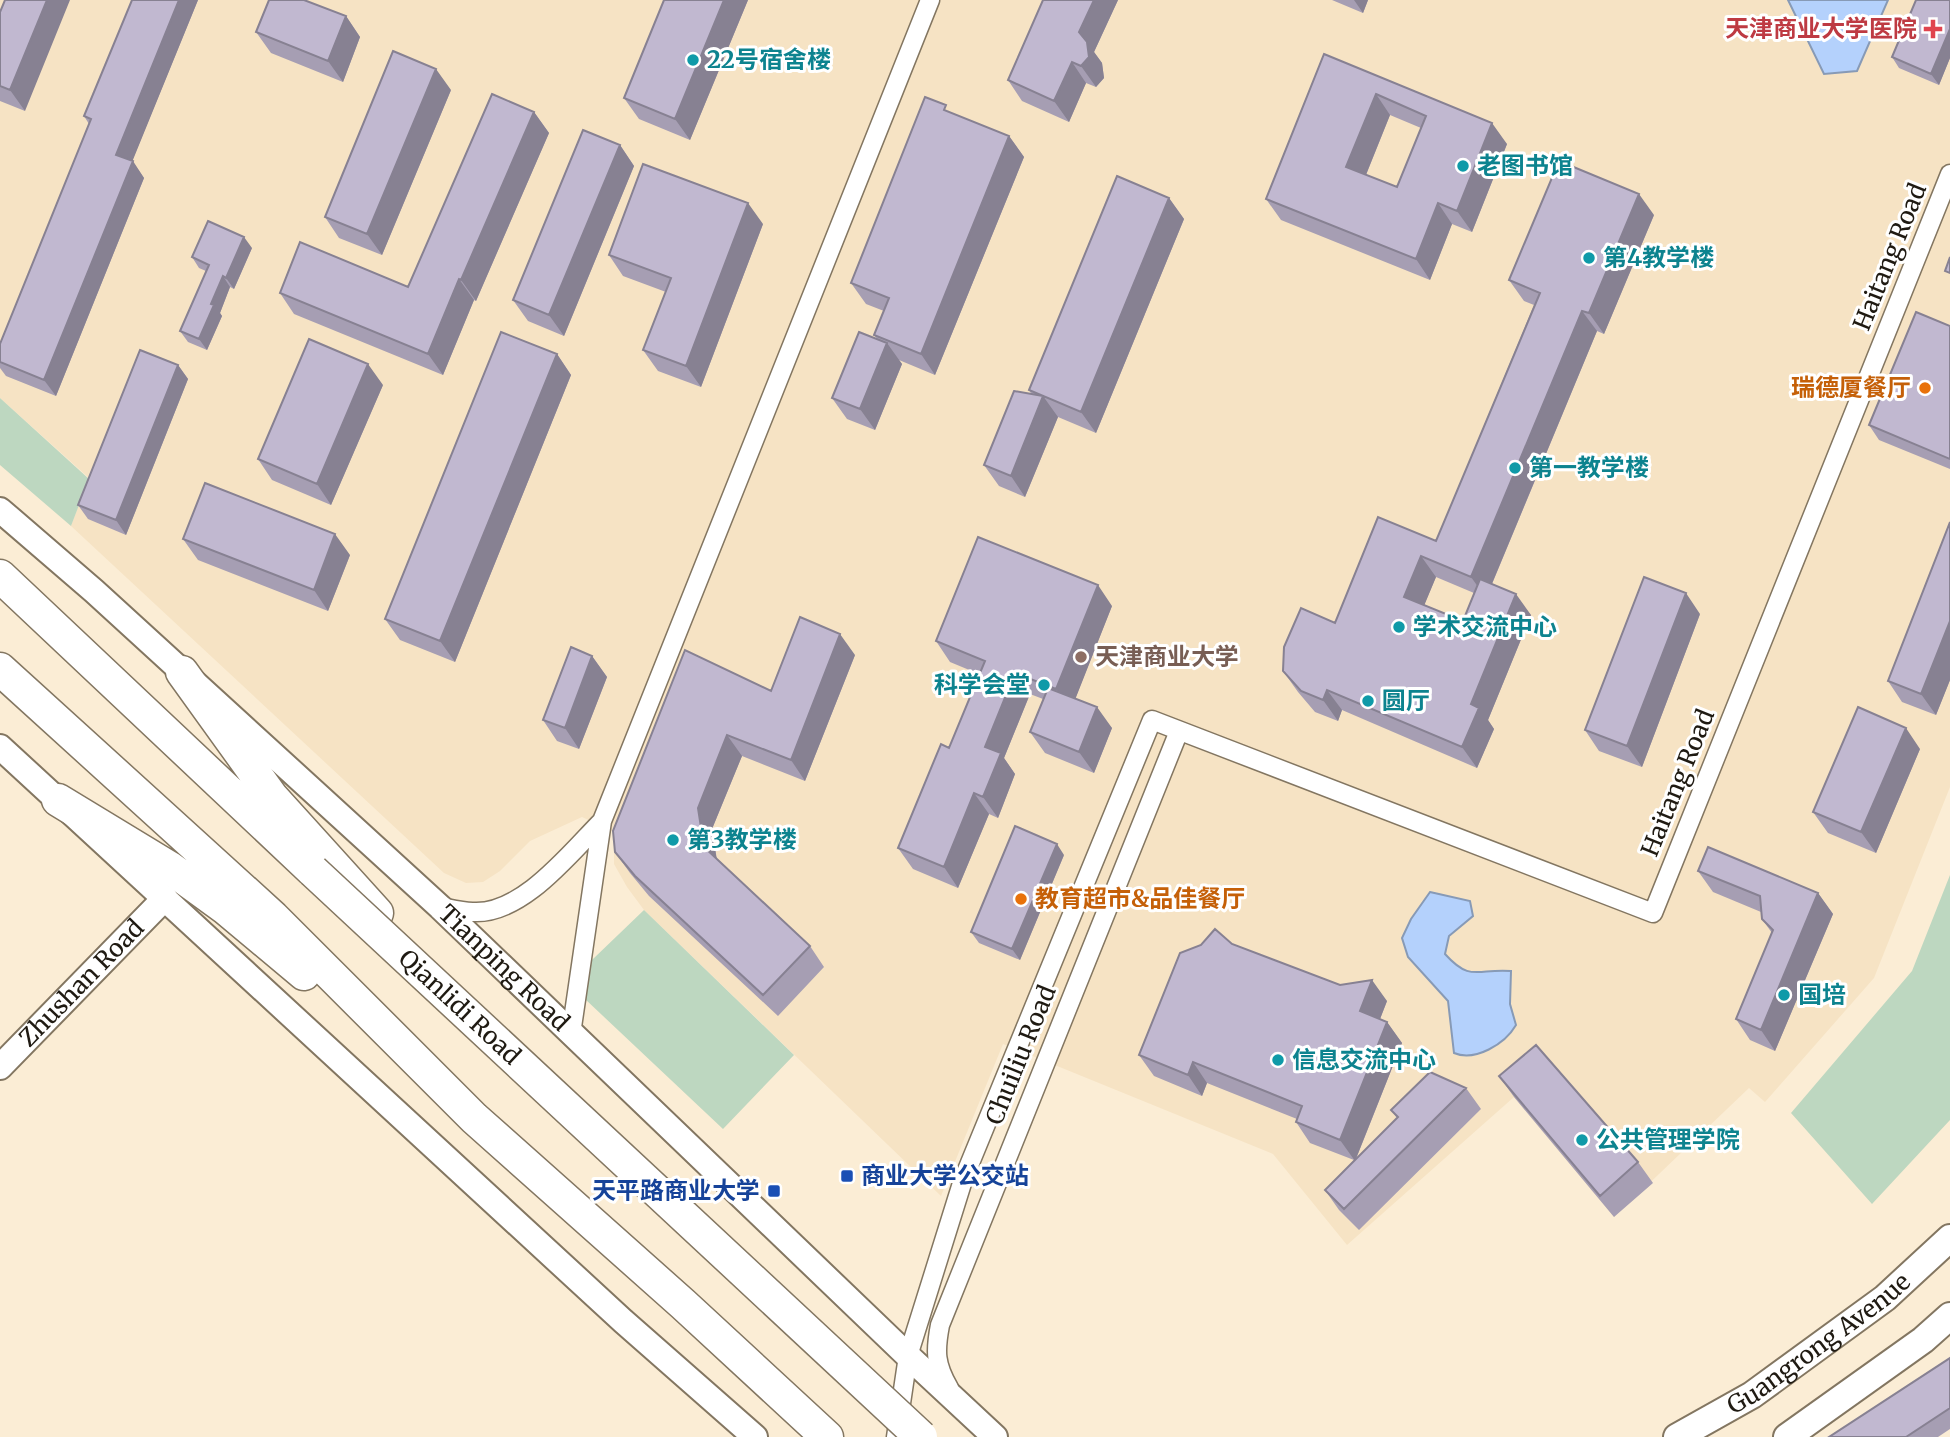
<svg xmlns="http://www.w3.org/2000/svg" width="1950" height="1437" viewBox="0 0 1950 1437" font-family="Merriweather,'Noto Sans SC',serif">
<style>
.built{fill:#f6e3c4}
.green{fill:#bdd7c0}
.water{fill:#b4d1fc;stroke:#879ab6;stroke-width:2}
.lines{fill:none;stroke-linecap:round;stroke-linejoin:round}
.street-casing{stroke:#837661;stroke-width:21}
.secondary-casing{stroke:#837661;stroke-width:28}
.primary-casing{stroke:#837661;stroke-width:30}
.highway-casing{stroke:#837661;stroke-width:35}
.street{stroke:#fff;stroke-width:18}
.secondary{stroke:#fff;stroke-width:24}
.primary{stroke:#fff;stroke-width:26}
.highway{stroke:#fff;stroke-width:32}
.highway-bridge-casing{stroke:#837661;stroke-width:35;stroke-linecap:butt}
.highway-bridge{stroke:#fff;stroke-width:32}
.wall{fill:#a69eb3;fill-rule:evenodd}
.shaded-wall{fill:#878192}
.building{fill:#c1b8d0;stroke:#878192;stroke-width:2;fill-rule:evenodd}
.health-dot{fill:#e0444e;stroke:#fff;stroke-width:2.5}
.culture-dot{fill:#0f9aa8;stroke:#fff;stroke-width:2.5}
.food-dot{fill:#e8710a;stroke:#fff;stroke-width:2.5}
.education-dot{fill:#8d6e63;stroke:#fff;stroke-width:2.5}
.transit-dot{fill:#1a4fb4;stroke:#fff;stroke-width:2.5}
.labels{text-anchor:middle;stroke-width:6;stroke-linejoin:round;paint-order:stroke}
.health-label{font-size:24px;font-weight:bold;fill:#be3a42;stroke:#fff;text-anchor:end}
.culture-label{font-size:24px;font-weight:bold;fill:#0d838f;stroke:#fff;text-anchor:start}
.street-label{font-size:24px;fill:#1f1a12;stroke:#fff}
.food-label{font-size:24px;font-weight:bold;fill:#c56008;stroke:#fff;text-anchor:end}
.education-label{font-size:24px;font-weight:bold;fill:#785e54;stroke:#fff;text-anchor:start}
.transit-label{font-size:24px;font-weight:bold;fill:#164399;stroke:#fff;text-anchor:start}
</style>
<rect width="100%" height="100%" fill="#fbedd5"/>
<path class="built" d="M0,0H1950V787L1874,978L1765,1102L1749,1088L1614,1217L1514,1097L1347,1245L1273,1154L1003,1044L941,1196L644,910L627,887L614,864V832L582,817L530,841L500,871L483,882L466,883L444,873L71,526L89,478L0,398Z"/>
<path class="green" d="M0,398L89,479L71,526L0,465Z
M1950,875V1120L1872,1204L1791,1113L1912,971Z
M644,910L794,1055L723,1129L568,983Z"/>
<path class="water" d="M1788,0H1888L1857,71L1824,74Z
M1430,892L1470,901L1473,916L1449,936L1445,954C1471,983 1478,968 1511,971L1510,1004L1516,1025C1505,1044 1475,1062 1454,1053L1448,1001L1408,957L1402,938L1411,919Z"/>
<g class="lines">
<g class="street-casing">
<path id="street" d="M441,907C451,909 462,912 473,912C522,915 570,853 602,821
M571,1034L602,821L930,0
M949,1388C935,1364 935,1351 940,1325L1179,731
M896,1437L908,1356L963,1180L1152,720L1653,913L1950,174"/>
</g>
<g class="secondary-casing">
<g id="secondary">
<path id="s1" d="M0,510L94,591L440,907L908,1356L995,1437"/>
<path d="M0,747L623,1321L755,1437"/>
<path id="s2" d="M0,1067L165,898"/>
</g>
</g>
<g class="primary-casing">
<g id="primary">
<path id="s3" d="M1677,1437L1752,1395L1885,1298L1950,1238"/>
<path d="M1787,1437L1923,1340L1950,1316"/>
</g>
</g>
<g class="highway-casing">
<path id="highway" d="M0,576L312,870
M0,669L273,917L474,1118L683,1304L827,1437
M182,672L272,797L377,913
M58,800L170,868L225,908L304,974"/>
</g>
<use href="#street" class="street"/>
<use href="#secondary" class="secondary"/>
<use href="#primary" class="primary"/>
<use href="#highway" class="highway"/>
<g class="highway-bridge-casing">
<g id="highway-bridge">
<path id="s4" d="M313,871L921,1437"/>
</g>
</g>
<use href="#highway-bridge" class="highway-bridge"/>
</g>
<path class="wall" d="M132,0H198L132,161L144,178L56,396L6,376L0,368V344L89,124L84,116Z
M664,0H748L690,140L639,119L624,98Z
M1043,0H1118L1094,52L1102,63L1104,78L1096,87L1086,83L1069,122L1022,101L1008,80Z
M1332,0H1368L1363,13Z
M1950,0V58L1939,85L1899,68L1892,57Z
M0,12L25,111L0,101Z
M346,16L360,37L343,82L271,53L256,32Z
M1324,54L1507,144L1472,232L1452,224L1430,280L1281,220L1266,199ZM1390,115L1421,128L1397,187L1366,175Z
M451,90L382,255L339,238L325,217Z
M534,112L549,133L476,301L474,300L443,375L294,314L280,293L408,287Z
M951,113L1009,136L1024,157L935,375L899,360L902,364L875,430L847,419L832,398L877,339L874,335L884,311L866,304L851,283Z
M620,145L634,166L564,336L528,321L513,300Z
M1169,198L1184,219L1096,433L1058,417L1025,497L999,486L984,465L1032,395L1029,390Z
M1654,215L1604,334L1597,331L1492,584L1531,615L1488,720L1494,729L1477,768L1342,710L1338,721L1315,712L1298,692L1283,671L1335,623L1436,541L1534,305L1524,301L1509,280ZM1436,577L1474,593L1463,621L1424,605Z
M763,224L701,387L658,371L643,350L666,292L623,276L609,255Z
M252,248L234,289L230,287L220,313L222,316L207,350L188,342L180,331L206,271L199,268L192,257Z
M1950,326V469L1879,440L1869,425Z
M557,354L571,375L455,662L400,640L385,619Z
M178,365L188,379L126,535L88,519L78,505Z
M383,385L331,505L272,480L258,459Z
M1950,522V680L1936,715L1902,702L1888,681Z
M183,539L350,555L328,611L198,560Z
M1112,606L1075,699L1112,728L1094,773L1045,753L1030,732L1043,699L1030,694L1004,758L1015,774L998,818L989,814L958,888L913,869L898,848L949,748L979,674L950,662L936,641Z
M1700,614L1642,767L1599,751L1585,730Z
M855,655L805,781L742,756L712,829L717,860L810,946L824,967L778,1016L649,896L630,873L615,852L771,691Z
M592,656L607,677L579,749L557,741L543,720Z
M1920,749L1876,853L1828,833L1813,812Z
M1064,855L1020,960L979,943L971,932Z
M1698,871L1818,893L1833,914L1775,1051L1750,1040L1736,1019L1772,933L1762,919L1761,912L1713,892Z
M1232,944L1340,985L1387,1001L1380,1019L1387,1022L1402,1043L1356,1159L1397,1118L1391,1110L1466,1088L1481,1109L1359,1230L1339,1210L1325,1190L1354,1160L1310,1143L1296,1122L1297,1119L1207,1083L1202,1096L1154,1076L1139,1055Z
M1499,1076L1638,1162L1653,1183L1614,1217L1514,1097Z
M1950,1358V1429L1938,1437H1829Z"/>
<path class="shaded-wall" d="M47,0H70L25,111L10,90Z
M179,0H198L128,172L116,155Z
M724,0H748L690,140L675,119Z
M1094,0H1118L1094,52L1102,63L1104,78L1096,87L1081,66L1079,32Z
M1354,0H1368L1363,13Z
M346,16L360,37L343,82L328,61Z
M1950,29V58L1939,85L1931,74Z
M1072,62L1086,83L1069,122L1054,101Z
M436,69L451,90L382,255L367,234Z
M1376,94L1390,115L1361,187L1346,167Z
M534,112L549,133L476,301L461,280Z
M1492,123L1507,144L1472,232L1457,211Z
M1009,136L1024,157L935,375L921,354Z
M620,145L634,166L564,336L549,315Z
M133,161L144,178L56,396L44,380Z
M1639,194L1654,215L1604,334L1589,313Z
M1169,198L1184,219L1096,433L1081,412Z
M748,203L763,224L701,387L686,366Z
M1438,203L1452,224L1430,280L1416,259Z
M244,237L252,248L234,289L226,278Z
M223,276L230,287L220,313L222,316L207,350L199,339L211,304Z
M459,279L474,300L443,375L428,354Z
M1582,311L1597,331L1486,598L1471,577Z
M887,343L902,364L875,430L860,409Z
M557,354L571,375L455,662L440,641Z
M368,364L383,385L331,505L317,484Z
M178,365L188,379L126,535L116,520Z
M1043,396L1058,417L1025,497L1011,476Z
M335,534L350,555L328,611L314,590Z
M1421,556L1436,577L1419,618L1404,597Z
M1098,585L1112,606L1071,710L1056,689Z
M1686,593L1700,614L1642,767L1627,746Z
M1516,594L1531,615L1488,720L1494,729L1477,768L1462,747L1471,704Z
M1950,621V680L1936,715L1921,694Z
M840,634L855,655L805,781L791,760Z
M592,656L607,677L579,749L565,728Z
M1015,673L1030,694L1004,758L1015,774L998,818L983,797L985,747Z
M1327,690L1342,710L1338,721L1323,700Z
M1097,707L1112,728L1094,773L1079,752Z
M1906,728L1920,749L1876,853L1861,832Z
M727,735L742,756L712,829L718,868L704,847L698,808Z
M974,793L989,814L958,888L944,867Z
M1057,844L1064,855L1020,960L1012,949Z
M1818,893L1833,914L1775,1051L1761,1030Z
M1372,980L1387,1001L1375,1032L1360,1011Z
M1387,1022L1402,1043L1355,1161L1340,1140Z
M1193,1062L1207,1083L1202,1096L1188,1075Z"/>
<path class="building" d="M5,0H47L10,90L0,86V12Z
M132,0H179L116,155L133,161L44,380L0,362V344L91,119L84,116Z
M269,0H304L346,16L328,61L256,32Z
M664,0H724L675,119L624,98Z
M1043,0H1094L1079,32L1087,42L1089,57L1081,66L1072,62L1054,101L1008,80Z
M1916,0H1950V29L1931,74L1892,57Z
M393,51L436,69L367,234L325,217Z
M1324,54L1492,123L1457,211L1438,203L1416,259L1266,199ZM1376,94L1426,116L1397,187L1346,167Z
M492,94L534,112L461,280L459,279L428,354L280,293L300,242L408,287Z
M925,97L946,105L944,110L1009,136L921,354L874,335L889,298L851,283Z
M583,130L620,145L549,315L513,300Z
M1559,161L1639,194L1589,313L1582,311L1471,577L1421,556L1404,597L1463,621L1480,579L1516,594L1471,704L1479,708L1462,747L1327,690L1323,700L1301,691L1283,671L1284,647L1301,608L1335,623L1378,517L1436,541L1540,293L1509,280Z
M643,164L748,203L686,366L643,350L671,278L609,255Z
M1117,176L1169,198L1081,412L1029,390Z
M208,221L244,237L226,278L223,276L211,304L214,305L199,339L180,331L209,265L192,257Z
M1950,257V273L1945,271Z
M1916,312L1950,326V459L1869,425Z
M501,332L557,354L440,641L385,619Z
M859,332L887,343L860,409L832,398Z
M309,339L368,364L317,484L258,459Z
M140,350L178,365L116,520L78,505Z
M1014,391L1043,396L1011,476L984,465Z
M205,483L335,534L314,590L183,539Z
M1950,522V621L1921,694L1888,681Z
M978,537L1098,585L1056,689L1015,673L985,747L1001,753L983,797L974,793L944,867L898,848L941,744L949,748L985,661L936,641Z
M1644,577L1686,593L1627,746L1585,730Z
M800,617L840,634L791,760L727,735L698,808L704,847L810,946L763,995L635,876L615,852L613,831L685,650L771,691Z
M571,647L592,656L565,728L543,720Z
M1048,688L1097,707L1079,752L1030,732Z
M1858,707L1906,728L1861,832L1813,812Z
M1015,826L1057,844L1012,949L971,932Z
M1708,847L1818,893L1761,1030L1736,1019L1773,930L1762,919L1760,896L1698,871Z
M1215,929L1232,944L1340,985L1372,980L1360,1011L1387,1022L1340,1140L1296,1122L1302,1106L1193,1062L1188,1075L1139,1055L1180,953L1201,945Z
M1536,1045L1638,1162L1600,1196L1499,1076Z
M1430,1072L1466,1088L1344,1209L1325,1190L1398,1117L1391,1110Z
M1950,1358V1408L1906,1437H1829Z"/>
<path class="health-dot" d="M1929.5 18.5h7v7h7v7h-7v7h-7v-7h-7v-7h7z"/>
<g class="culture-dot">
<circle cx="693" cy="60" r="7"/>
<circle cx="1463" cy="166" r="7"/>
<circle cx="1589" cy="258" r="7"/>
<circle cx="1515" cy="468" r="7"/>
<circle cx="1399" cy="627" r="7"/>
<circle cx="1044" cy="685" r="7"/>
<circle cx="1368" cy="701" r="7"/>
<circle cx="673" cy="840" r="7"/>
<circle cx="1784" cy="995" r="7"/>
<circle cx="1278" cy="1060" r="7"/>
<circle cx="1582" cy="1140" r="7"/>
</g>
<g class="food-dot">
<circle cx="1925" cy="388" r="7"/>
<circle cx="1021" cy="899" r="7"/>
</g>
<circle class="education-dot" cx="1081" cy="657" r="7"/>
<g class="transit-dot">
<rect x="840" y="1169" width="14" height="14" rx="3.5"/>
<rect x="767" y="1184" width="14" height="14" rx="3.5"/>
</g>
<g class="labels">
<g class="health-label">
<text x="1917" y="37">天津商业大学医院</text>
</g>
<g class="culture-label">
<text x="707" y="68">22号宿舍楼</text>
<text x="1477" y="174">老图书馆</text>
<text x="1603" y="266">第4教学楼</text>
<text x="1529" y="476">第一教学楼</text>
<text x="1413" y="635">学术交流中心</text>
<text x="1030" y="693" text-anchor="end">科学会堂</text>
<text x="1382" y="709">圆厅</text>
<text x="687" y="848">第3教学楼</text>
<text x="1798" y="1003">国培</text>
<text x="1292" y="1068">信息交流中心</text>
<text x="1596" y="1148">公共管理学院</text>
</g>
<g class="street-label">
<text transform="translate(1890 257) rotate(-68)" y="8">Haitang Road</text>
<text transform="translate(1678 783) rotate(-68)" y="8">Haitang Road</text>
<text dy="8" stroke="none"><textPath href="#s1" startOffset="681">Tianping Road</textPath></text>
<text dy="8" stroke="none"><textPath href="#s2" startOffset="117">Zhushan Road</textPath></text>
<text dy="8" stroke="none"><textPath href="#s4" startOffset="200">Qianlidi Road</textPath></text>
<text transform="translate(1021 1055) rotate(-68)" y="8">Chuiliu Road</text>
<text dy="8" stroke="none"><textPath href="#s3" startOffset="170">Guangrong Avenue</textPath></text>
</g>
<g class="food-label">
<text x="1911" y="396">瑞德厦餐厅</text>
<text x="1035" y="907" text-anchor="start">教育超市&amp;品佳餐厅</text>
</g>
<g class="education-label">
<text x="1095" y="665">天津商业大学</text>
</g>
<g class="transit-label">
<text x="861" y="1184">商业大学公交站</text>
<text x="760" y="1199" text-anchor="end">天平路商业大学</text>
</g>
</g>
</svg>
